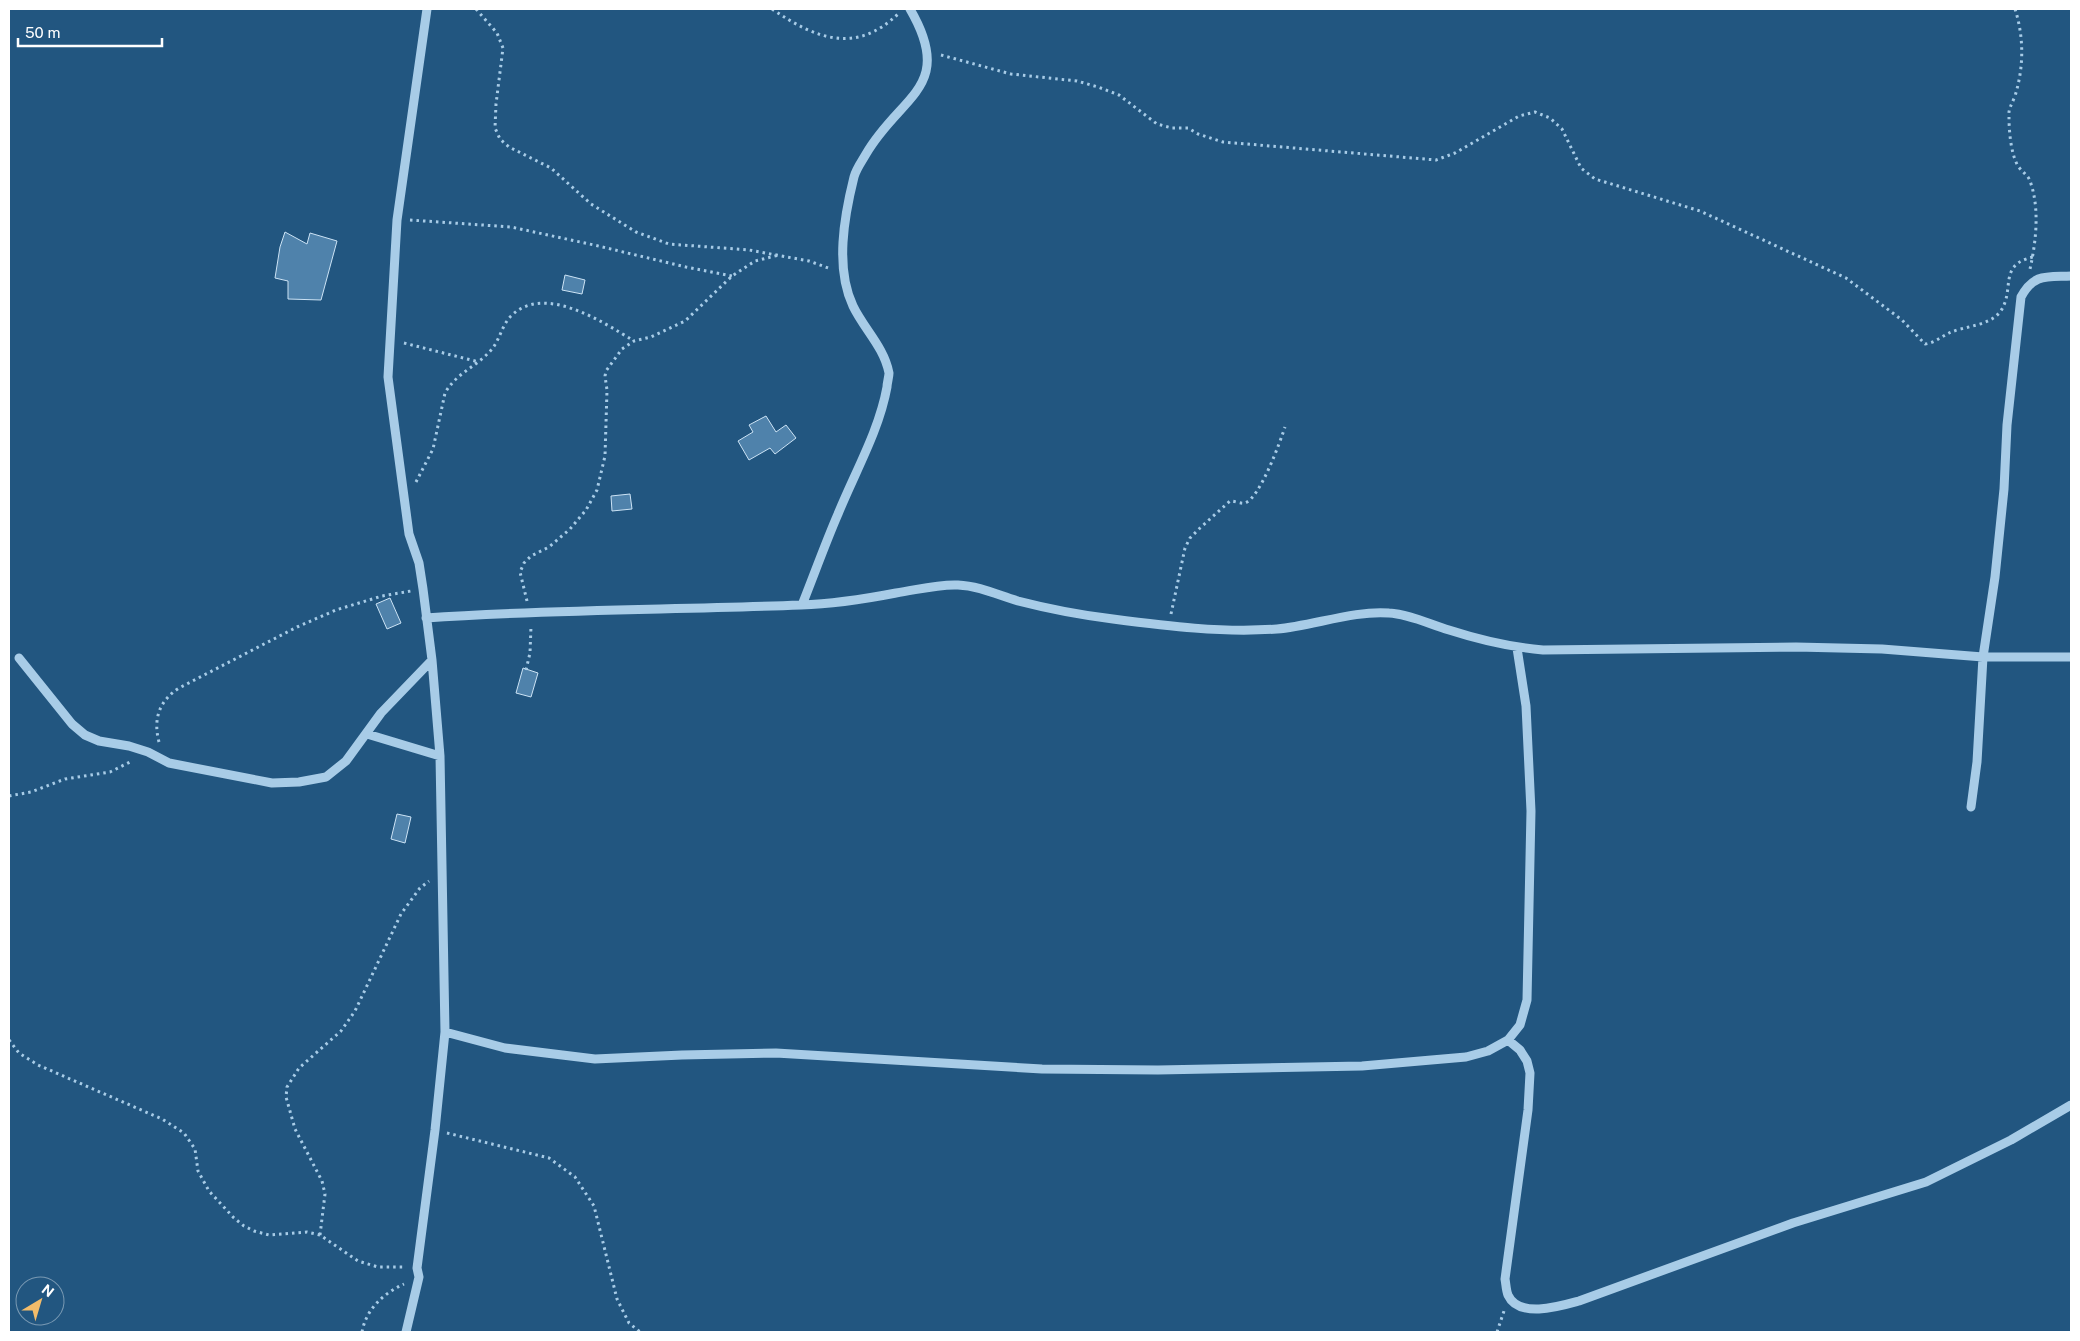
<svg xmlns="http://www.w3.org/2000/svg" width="2080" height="1341" viewBox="0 0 2080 1341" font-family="'Public Sans',sans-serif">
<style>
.building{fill:#4f82ab;stroke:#cce3f5}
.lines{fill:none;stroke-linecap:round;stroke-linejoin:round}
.path{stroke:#a8cce7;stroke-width:3;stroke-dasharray:2.5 4;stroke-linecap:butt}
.minor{stroke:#a8cce7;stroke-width:9}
</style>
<rect width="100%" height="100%" fill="#225680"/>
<path class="building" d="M285,232L307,244L310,233L337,241L321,300L288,299V281L275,278L280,247Z
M565,275L585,280L582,294L562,290Z
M766,416L776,432L786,425L796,438L775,454L770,448L749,460L738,441L753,432L749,425Z
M630,494L632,509L612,511L611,496Z
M390,598L401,623L387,629L376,604Z
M523,668L538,673L531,697L516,693Z
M397,814L411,817L405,843L391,839Z"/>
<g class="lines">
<path class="path" d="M476,9L497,33L503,48L496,104L495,128L500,139L509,147L551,168L591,204L636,232L669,244L749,250L809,261L831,269
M772,9C816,39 856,55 899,13
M2015,9C2024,37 2024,67 2015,96C2012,104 2008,109 2009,117C2009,132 2011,154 2018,166C2022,172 2028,175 2030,181C2040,208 2036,242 2030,269
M941,55L1011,74L1077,81L1098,87L1119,95L1157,124L1172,128H1188L1198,134L1223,142L1436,160L1455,153L1519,116L1535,112L1550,118L1562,129L1581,168L1595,179L1700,211L1846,278L1902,320L1925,344C1934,343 1941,337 1949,333C1964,326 1989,326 2000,312C2016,290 1997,265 2033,257
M410,220L511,227L594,245L686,267L732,276
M404,343L479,362
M416,482L433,449L445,393C457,372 477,367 492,349C500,339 502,325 511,316C544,283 603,322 634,341
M527,601L520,572L524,563L531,556L549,547L570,529L586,510L597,490L605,456L607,390L605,376L606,371L622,349L634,341L651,337L685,321L732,276L755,261L779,255
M1171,614L1185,548L1190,538L1200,528L1230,501C1235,501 1241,504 1245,503C1260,498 1280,442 1285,427
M526,670L530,653L531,626
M159,742C153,719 159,701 179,688L297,627L336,610L382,596L411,591
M9,796L31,792L65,779L110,772L132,761
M9,1040L19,1053L38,1065L162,1119L184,1133L195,1149L198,1171L209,1191L234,1218L244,1226L254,1231L269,1235L307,1232L320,1235L358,1261L378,1267H404
M447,1133L549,1158L575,1177L594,1206L617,1299L629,1323L640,1332
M320,1235L325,1194L322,1181L295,1129L286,1097L287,1087L299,1068L341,1031L355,1011L401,914L420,888L429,881
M362,1332C366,1309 384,1293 404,1284
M1497,1332L1504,1311"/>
<path class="minor" d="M802,605C814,575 825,544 838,514C855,472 879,431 887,387C887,383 889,377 889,373C884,347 864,329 853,306C835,268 844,217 854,177C856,169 862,161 866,154C900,95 956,88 910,9
M426,618C551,609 676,610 801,605C833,604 865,599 896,593C917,590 937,584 958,585C979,586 998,595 1018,601C1049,609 1080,615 1113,619C1167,626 1222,633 1277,629C1312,626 1355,610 1389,613C1409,614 1429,624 1449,630C1480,640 1510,647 1543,650L1796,647L1882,649L1983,657H2071
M19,658L72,724L85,735L99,741L129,746L148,752L169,763L272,783L299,782L326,777L346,761L381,713L432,660
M367,734L440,756
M1971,807L1977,762L1983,657L1995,577L2004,489L2007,425L2021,297C2034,273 2047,277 2071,276
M445,1032L505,1048L595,1059L682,1055L776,1053L1042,1069L1158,1070L1362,1066L1466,1057L1488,1051L1508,1040L1520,1025L1527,1000L1531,811L1526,706L1517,648
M1508,1040L1520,1050L1527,1061L1530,1073L1528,1110L1505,1279C1506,1284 1506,1290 1508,1295C1519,1319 1561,1306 1579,1301L1793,1223L1926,1182L2011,1140L2071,1105
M406,1332L419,1277L417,1268L435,1130L445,1032L440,756L432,660L423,589L419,563L409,534L388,377L397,220L427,9"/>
</g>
<rect width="2080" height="1341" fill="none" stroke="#ffffff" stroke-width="20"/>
<g transform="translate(40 1301) rotate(38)"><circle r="24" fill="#225680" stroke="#7a9ab3"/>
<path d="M0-4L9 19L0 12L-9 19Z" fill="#f3bc6a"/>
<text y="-8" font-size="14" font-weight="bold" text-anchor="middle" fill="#ffffff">N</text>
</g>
<path d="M18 38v8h144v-8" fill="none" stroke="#ffffff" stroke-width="2.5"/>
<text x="25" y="38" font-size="15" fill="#ffffff" stroke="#225680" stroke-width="4" paint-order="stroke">50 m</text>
</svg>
